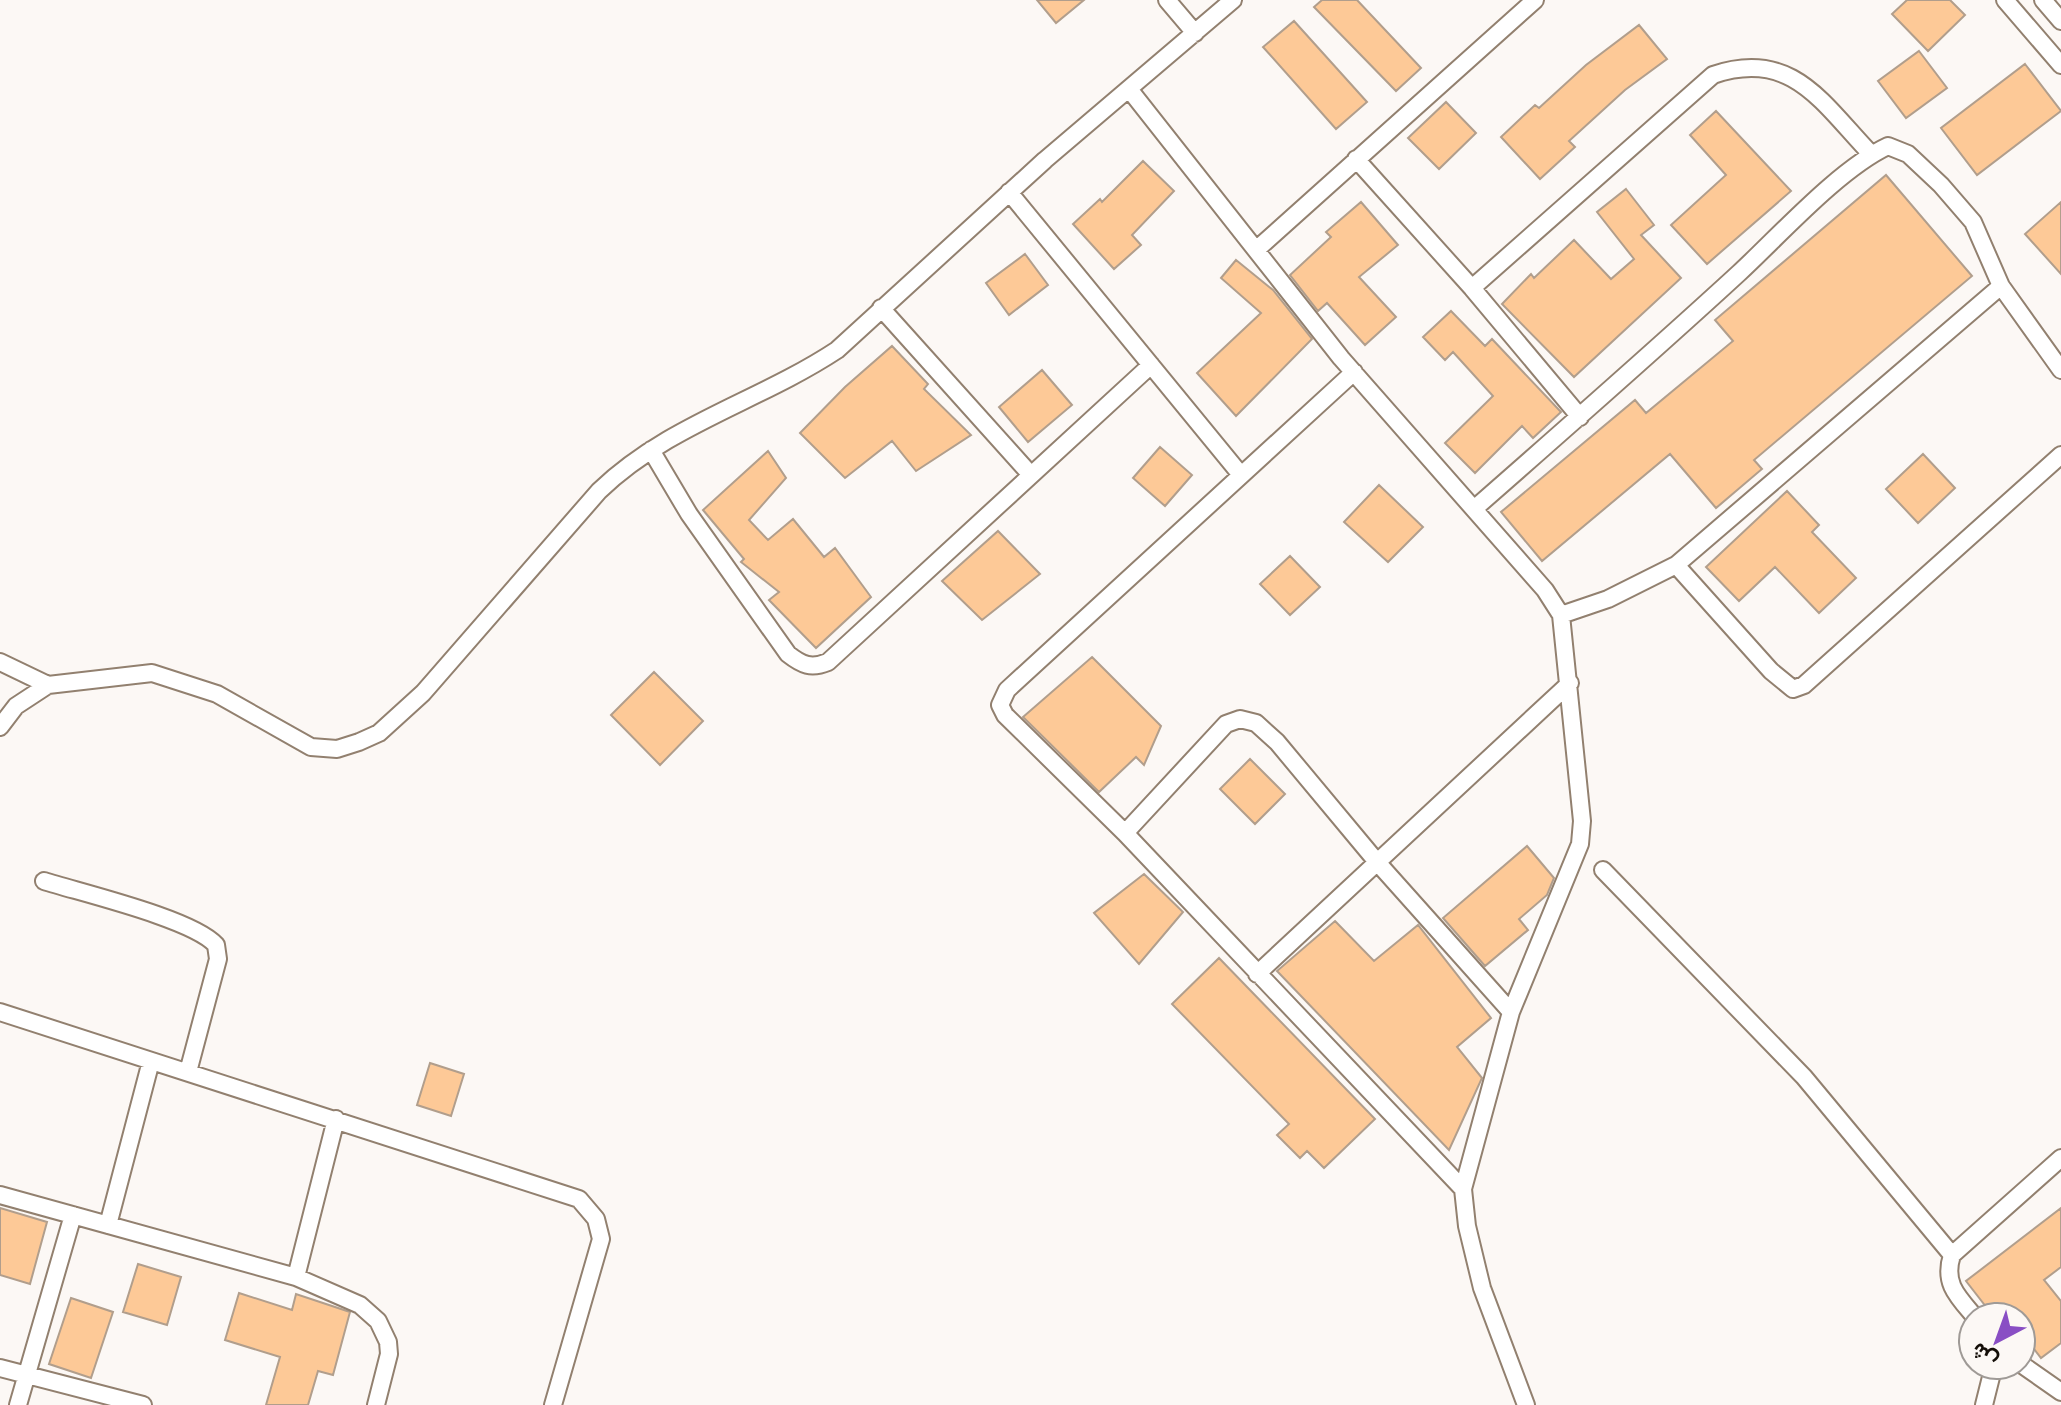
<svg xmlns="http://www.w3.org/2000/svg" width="2061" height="1405" viewBox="0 0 2061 1405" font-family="'Golos Text',Vazirmatn,sans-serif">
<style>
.building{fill:#fdc997;stroke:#b19e8c;stroke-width:2}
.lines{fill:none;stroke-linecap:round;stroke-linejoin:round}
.minor-casing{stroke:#92806f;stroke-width:20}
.minor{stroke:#fff;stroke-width:16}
</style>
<rect width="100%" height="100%" fill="#fcf8f5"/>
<path class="building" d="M1037,0H1084L1056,23Z
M1322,0H1357L1421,68L1396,91L1314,7Z
M1907,0H1950L1965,15L1928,51L1892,14Z
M1294,21L1367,102L1336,129L1263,47Z
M1639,25L1667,59L1625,90L1569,141L1575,147L1540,179L1501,137L1535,105L1539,108L1586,65Z
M1919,51L1947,88L1906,118L1878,81Z
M2025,64L2061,111L1977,175L1941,128Z
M1446,102L1476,133L1439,169L1408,138Z
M1716,111L1791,191L1707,264L1671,225L1726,175L1690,135Z
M1143,161L1174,191L1132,235L1141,245L1114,269L1073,224L1100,199L1102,202Z
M1886,175L1972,276L1754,460L1762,469L1716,508L1670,454L1542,561L1501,512L1635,400L1646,413L1733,341L1715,320Z
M1626,189L1654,225L1641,235L1681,278L1574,377L1502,304L1531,274L1534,278L1574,240L1611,279L1634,259L1597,212Z
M1361,202L1398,245L1359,277L1396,317L1365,345L1327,303L1318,311L1290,275L1331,237L1326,232Z
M2061,202V274L2025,234Z
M1025,254L1048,285L1009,315L986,283Z
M1236,260L1273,290L1312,339L1236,416L1197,373L1261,313L1221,278Z
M1451,311L1485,346L1492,339L1561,412L1533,438L1522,426L1475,473L1445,443L1493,396L1453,352L1445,360L1423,337Z
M892,346L928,384L924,389L971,435L916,471L892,441L845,478L800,433L845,387Z
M1042,370L1072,405L1028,442L999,407Z
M1160,447L1192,475L1165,506L1133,478Z
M768,451L786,478L749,520L768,540L793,519L824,557L835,548L871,597L816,648L769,600L779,592L741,562L744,559L703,510Z
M1923,454L1955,488L1918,523L1886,489Z
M1379,485L1423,527L1388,562L1344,522Z
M1787,491L1819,525L1812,532L1856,578L1819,613L1775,567L1739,601L1706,567Z
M998,531L1040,574L982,620L942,581Z
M1290,556L1320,587L1290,615L1260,584Z
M1092,657L1161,726L1144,765L1136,757L1099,792L1023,717Z
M654,672L703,721L660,765L611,715Z
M1250,759L1285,794L1255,824L1220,789Z
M1527,846L1554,878L1547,895L1519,919L1528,930L1485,966L1443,918Z
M1144,874L1183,912L1139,964L1094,913Z
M1335,921L1374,961L1418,925L1491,1018L1457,1047L1482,1078L1449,1150L1277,971Z
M1219,958L1375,1119L1324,1168L1307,1151L1300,1158L1277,1135L1289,1124L1172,1004Z
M430,1063L464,1074L451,1116L417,1105Z
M0,1208L47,1222L30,1284L0,1275Z
M2061,1208V1267L2044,1280L2061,1301V1343L2041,1358L2021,1332V1317H1994L1966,1281Z
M138,1264L181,1277L167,1325L123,1312Z
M239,1293L292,1310L296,1294L350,1312L333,1375L318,1371L308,1405H266L280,1357L225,1340Z
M71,1298L113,1312L91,1378L49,1364Z"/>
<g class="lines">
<g class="minor-casing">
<path id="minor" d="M1167,0L1195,33
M2005,0L2061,65
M2043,0L2061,21
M1129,89L1341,358L1545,590L1561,615L1582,821L1580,844L1511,1012L1463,1189L1467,1226L1482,1288L1526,1405
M1356,159L1472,288L1580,417
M1009,192L1241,475
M1256,250L1535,0
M1472,288L1713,75C1792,48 1822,103 1871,154
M881,308L1031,475
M1354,372L1007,690L1000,705L1005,715L1125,833L1463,1189
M651,450L689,514L788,654C802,665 811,669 828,662L1151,365
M1474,509C1563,431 1652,353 1739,273C1780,235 1839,169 1888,146L1908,154L1941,185L1973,222L2001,286L2061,370
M1676,565L1771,671L1793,689L1804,685L2061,455
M1561,615L1608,599L1676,565L2001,286
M0,662L48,685
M0,727L16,706L48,685L152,673L217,694L311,747L337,749L359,742L379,733L423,693L599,491C669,424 758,402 837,350L1045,160L1233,0
M1125,833L1226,724L1240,719L1256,723L1277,742L1377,862L1511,1012
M1603,870L1804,1077L1952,1255
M44,881C82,893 193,919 216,945L218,959L188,1072
M1257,974L1570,683
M0,1012L579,1199L596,1219L601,1239L553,1405
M0,1195L296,1277L360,1305L378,1321L388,1342L389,1354L376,1405
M108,1225L151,1061
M296,1277L336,1119
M1975,1317C1957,1296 1943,1283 1952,1255L2061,1158
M2021,1364L2061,1392
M0,1368L143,1405
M18,1405L73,1215
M1984,1405L1994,1365"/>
</g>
<use href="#minor" class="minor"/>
</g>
<g transform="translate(1997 1341) rotate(221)"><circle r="38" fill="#fcf8f5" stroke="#9f9a96" stroke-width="2"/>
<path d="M0-6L14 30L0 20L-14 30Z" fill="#894ec4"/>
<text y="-12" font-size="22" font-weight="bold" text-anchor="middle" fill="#130d07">ش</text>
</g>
</svg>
